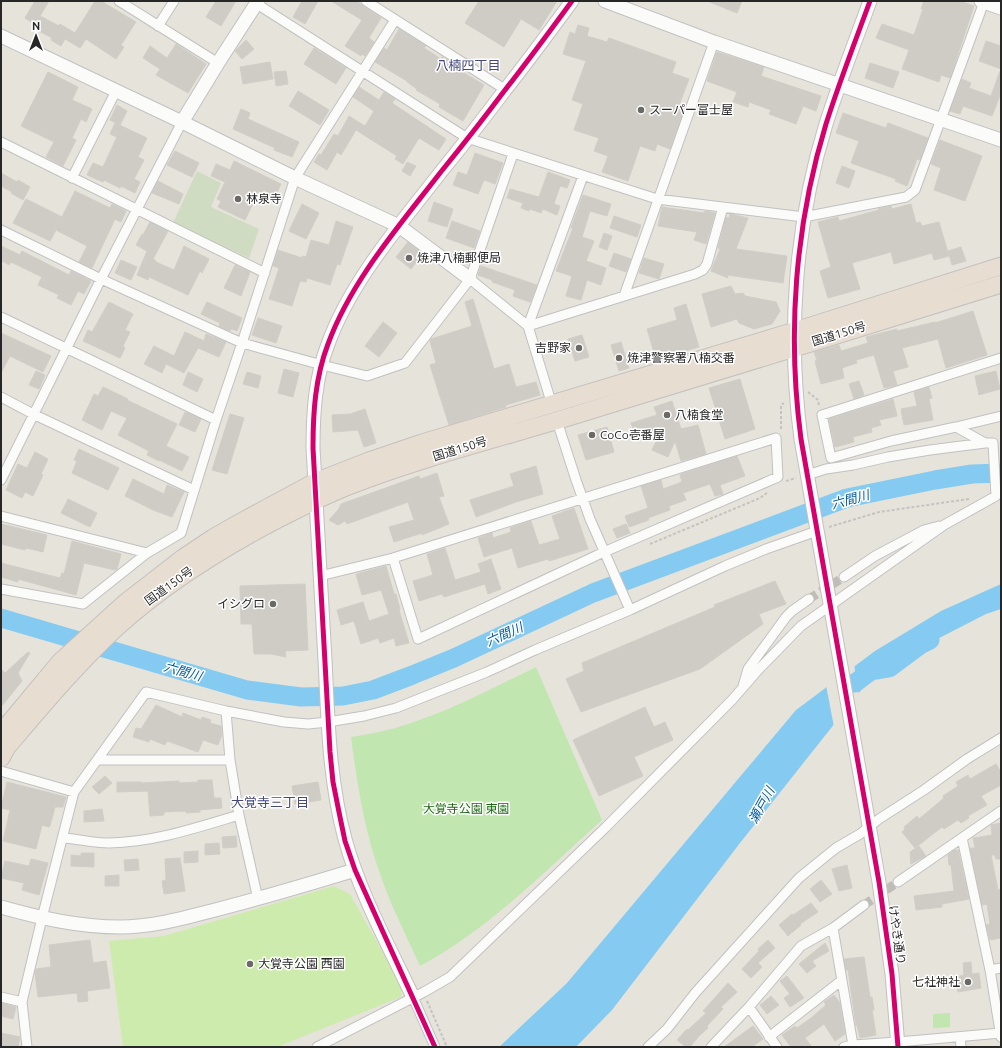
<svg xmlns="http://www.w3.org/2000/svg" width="1002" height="1048" viewBox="0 0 1002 1048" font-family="Ubuntu,'Noto Sans JP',sans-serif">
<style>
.green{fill:#c1e6b0}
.cemetery{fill:#cfdcc1}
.pitch{fill:#cdebac}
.water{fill:#85cbf1}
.pier{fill:#e6e3db}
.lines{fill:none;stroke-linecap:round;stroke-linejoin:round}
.river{stroke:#85cbf1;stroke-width:19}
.building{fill:#cfccc6;stroke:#d1cec7}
.street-tunnel{stroke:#c0bdb7;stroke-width:9;stroke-dasharray:9 4.5;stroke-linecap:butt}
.street-casing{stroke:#c2c1c2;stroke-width:11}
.secondary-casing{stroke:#c2c1c2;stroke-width:15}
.highway-casing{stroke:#c3c1bf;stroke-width:19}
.path{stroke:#c4c3c2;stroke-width:2;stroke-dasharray:3 2;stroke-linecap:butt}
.street{stroke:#fbfbfa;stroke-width:9}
.secondary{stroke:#fbfbfa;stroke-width:13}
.highway{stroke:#e8ddd1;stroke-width:17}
.cycleway-casing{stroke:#fff;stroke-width:8}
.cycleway{stroke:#d6006c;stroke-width:5}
.poi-dot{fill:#6a6966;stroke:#fff;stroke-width:1.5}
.labels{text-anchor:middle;stroke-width:3;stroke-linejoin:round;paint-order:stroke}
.poi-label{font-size:12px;fill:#272727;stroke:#fff;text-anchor:start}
.street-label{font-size:12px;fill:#272727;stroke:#fff}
.park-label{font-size:12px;fill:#1c6812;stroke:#fff}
.neighbourhood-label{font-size:13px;fill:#44487b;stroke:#fff}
.water-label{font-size:13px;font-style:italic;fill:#015aa0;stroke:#fff}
</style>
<rect width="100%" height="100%" fill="#e6e3db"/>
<path class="green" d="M536,667L602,820C544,872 489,929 420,966C406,935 390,904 379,871C364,828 357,783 351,737C371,734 391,730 411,723C454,709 495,687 536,667Z
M950,1013V1027L933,1028V1014Z"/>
<path class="cemetery" d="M197,171L221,183L211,207L259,229L249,258L173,223Z"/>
<path class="pitch" d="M334,886L350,894L402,987L401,997L277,1047H123L109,941L164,936Z"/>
<path class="water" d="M1001,584V609L986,614L877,670L740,843L612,1010L576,1047H499L567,983L796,710L875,651L941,611Z"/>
<path class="pier" d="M854,664L859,695L834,727L826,685Z"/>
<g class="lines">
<path class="river" d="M1,618L247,690L301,697L343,696L373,690L410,676L454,658L593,593L847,498L935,480L972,474L1001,473
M855,683L871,671L889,668L920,645L930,640"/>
</g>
<path class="building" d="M35,1H49L40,16L59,26L60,24L75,33L95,1H101L136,22L121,45L124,47L116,59L86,39L80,48L65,39L61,46L51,40L52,38L39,31L41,28L25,18Z
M216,1H236L221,26L206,17Z
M302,1H318L305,24L293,17Z
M331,1H357L363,6L381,18L369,38L374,42L365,56L362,54L361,56L345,46L362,20Z
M479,1H557L539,30L521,19L504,47L465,23Z
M707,1H742L737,13Z
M924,1H960L974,6L950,78L941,75L939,82L902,69L909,50L876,38L882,24L914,35L923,9H921Z
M578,25L589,28L587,36L607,42L609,38L676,62L672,73L689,79L679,105L685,107L670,149L657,144L655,151L640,146L628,181L602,172L608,156L594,151L599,138L574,130L583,104L572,100L586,61L563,54L570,32L575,34Z
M399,29L426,46L424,48L441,59L442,57L462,69L461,71L484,85L463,121L439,107L440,104L416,90L417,89L407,82V81L375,62L384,48L387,50Z
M246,40L254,49L242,59L235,51Z
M986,41L1001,46V69L979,61Z
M176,44L206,64L188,93L156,75L160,69L143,58L150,46L167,58Z
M314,48L346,68L336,84L304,64Z
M717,52L764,67L761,76L821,96L816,111L803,106L796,124L769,114L771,110L749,102L748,107L733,102L737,92L707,81Z
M270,62L273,79L243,84L240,67Z
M870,63L899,72L893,88L865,78Z
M286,71L288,84L276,86L274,72Z
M1000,71H1001V93L992,116L963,106L960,114L950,111L962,79L971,83L969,88L991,96Z
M48,72L78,87L72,100L92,109L86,122L81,119L72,138L76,140L63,166L46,157L54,142L21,126Z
M359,87L379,100L384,92L395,99L392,103L446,139L439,150L419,138L403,164L395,159L397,156L356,130L341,155L337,152L327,170L314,162L319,154L321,155L334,134L338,136L349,116L365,126L374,111L353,97Z
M298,91L329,110L320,125L289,106Z
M117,105L127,111L120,125L110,120Z
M241,109L250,113L248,119L299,142L292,157L274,150L275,148L233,129Z
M843,113L886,128L888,123L928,138L920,160L917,159L907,186L895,181L896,179L851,163L859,141L836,133Z
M115,123L147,138L138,157L144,160L134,179L140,182L135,193L121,186L120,188L104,180L103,182L87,175L93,163L103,167L117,137L110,134Z
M940,140L982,156L965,201L934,190L941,168L931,164Z
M175,151L199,163L192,177L167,165Z
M475,153L503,163L495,184L484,180L478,194L453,185L458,172L467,175Z
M234,161L281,184L274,199L259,191L245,220L218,207L221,201L217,199L225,182L211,176L216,164L230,170Z
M407,162L416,166L410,176L402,171Z
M842,166L855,171L849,188L836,183Z
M548,172L570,180L567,188L560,186L554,204L560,206L557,215L543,209L541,213L530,209L529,211L521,208L523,203L507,198L510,189L539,197Z
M1,173L17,182L18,180L30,187L23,200L11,193L12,192L1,186Z
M158,181L183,194L179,204L152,193Z
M75,191L110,208L112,204L126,211L121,222L115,219L92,268L79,262L87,246L56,230L50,241L13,223L26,199L62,217Z
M583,195L611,204L607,216L590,211L582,237L594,241L586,261L606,268L601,285L587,280L581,300L566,296L572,276L556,271L573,228H571Z
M434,202L453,209L447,227L428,221Z
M302,204L319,213L306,239L289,231Z
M911,204L916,223L920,222L922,226L939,222L949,256L934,260L932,253L894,264L891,252L852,263L860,289L828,298L820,271L831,267L818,222L838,217L839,221L879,210L878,209L891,206L892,209Z
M662,207L704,213L705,211L715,213L706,244L694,240L697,232L658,226Z
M730,214L748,218L736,249L787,256L783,283L727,275L728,278L711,271L720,249L718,248L726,217L729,218Z
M614,216L641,225L637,237L610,228Z
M336,221L353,227L340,265L337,264L330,285L307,278L306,282L300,281L292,306L269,299L279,268L273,266L278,250L302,258V256L306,257L311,240L329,245Z
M452,221L480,231L474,248L446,238Z
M150,222L168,231L153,259L156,261V262L174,270L184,246L209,259L202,273L200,271L188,295L149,277L148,280L137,275L147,251L136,245L142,234L143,235Z
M604,233L612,236L607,250L599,247Z
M408,242L423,254L411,269L396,257Z
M1,246L20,255L22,251L69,275L71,271L91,281L84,294L78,291L71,305L57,298L59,295L38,285L42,277L11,262L9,265L1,260Z
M961,247L966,261L952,265L948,251Z
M614,253L631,259L626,272L609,266Z
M644,258L664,264L659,279L639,273Z
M121,260L137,267L131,280L115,273Z
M235,265L250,272L241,296L224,288Z
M481,266L537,285L530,302L513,296L515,290L492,282V280L478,275Z
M731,286L735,294L743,293L745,296L776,302L780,311L772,324L754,329L739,323L737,319L711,327L702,294Z
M473,299L494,369L509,364L516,387L536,382L540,395L506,405V407L449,425L430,365L436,363L430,341L431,339L472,326L465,302Z
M109,302L133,314L125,330L130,332L123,346L125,348L120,358L83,341L88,330L92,332Z
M207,302L242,318L237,331L232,329L230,331L219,326L220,323L201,314Z
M686,304L699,347L656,359L647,329L677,320L674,308Z
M973,311L987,355L946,368L938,339L902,348L908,367L893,371L897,385L884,388L874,355L856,360L857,363L842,368L844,378L821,384L815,361L817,360L814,352L839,345L841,351L868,343L866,337L897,329V331L935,322V323Z
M258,318L282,326L276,343L252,335Z
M383,322L397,333L379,357L365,346Z
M185,332L204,341L206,334L226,342L219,357L198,348L184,373L166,364L162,373L144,364L154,346L174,356Z
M1,333L51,356L43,372L10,356L1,373Z
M582,335L589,357L575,361L568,339Z
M621,342L629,368L619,371L611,345Z
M284,369L299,373L293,397L278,393Z
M36,371L45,375L39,389L29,385Z
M996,371L1000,389L979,395L975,376Z
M188,372L203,379L197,392L183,385Z
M247,372L261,376L258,388L243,384Z
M740,379L755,429L725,439L709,388Z
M859,381L864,395L854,399L849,384Z
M103,387L128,399L127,400L177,424L166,446L189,457L182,471L159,460V461L147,455L149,451L118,435L127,418L111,411L102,430L82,420L94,394L98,396Z
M929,387L932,398L929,399L933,420L904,425L901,409L917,406L914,392Z
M893,399L897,416L879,420L881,425L871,428L872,432L853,437L854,442L835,447L829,419Z
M672,401L681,429L698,425L706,454L681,461L675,441L668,457L652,450L661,431L637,439L631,423L657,415L654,407Z
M365,409L376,443L364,447L358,430L333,432L332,415L350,414Z
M185,412L201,419L195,432L179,425Z
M230,414L244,418L227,474L212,470Z
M607,427L614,452L586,460L578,435Z
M79,449L119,468L108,490L72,473L77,461L74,460Z
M35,452L48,459L41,474L43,475L33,496L25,492L22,498L6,490L18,464L27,468Z
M737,456L745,476L720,485L723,494L715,496L710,484L683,493L686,500L669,506L670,510L648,518L649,520L629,527L625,516L648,508L641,486L661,480L663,489L682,482L680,475L684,473Z
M536,466L543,494L516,502L476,517L470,500L514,486L510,474Z
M437,473L444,496L439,497L449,524L422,535V533L394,542L389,527L414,520L408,502L347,524L345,521L338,525L329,520L338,510L341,504L419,476L420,479Z
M133,479L164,494L167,485L184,492L172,517L153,510L125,496Z
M68,499L97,513L90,527L61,513Z
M574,508L588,549L549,561L548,559L518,568L512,548L484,557L478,538L492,533L493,538L511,532L510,528L531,521L539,545L560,539L552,516Z
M1,524L47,535L43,552L26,548L25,550L1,544Z
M626,524L630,533L617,538L613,529Z
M72,541L121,554L117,569L115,570L84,563L76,595L18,579V582L1,577V563L60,578L62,573L64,574Z
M445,548L455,580L481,572L478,564L491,559L501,589L488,594L485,584L444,597L442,594L419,601L413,581L433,575L427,554Z
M386,566L394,594H396L400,609L399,610L409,643L396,646L394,638L380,643L378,638L361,644L354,621L341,625L337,610L363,602L369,621L389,614L381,590L362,595L356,574Z
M775,581L786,604L759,614L763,624L700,669L581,712L566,679L584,671L582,663L715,607L714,605Z
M305,584L308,650L285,651L286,657L271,654H254L252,624H241L240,586Z
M28,652L30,653L18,673L22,681L1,707V669L5,673Z
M156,705L182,717L183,713L201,720L202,717L211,720L210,723L221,726L222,735L218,745L203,740L198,752L167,741L165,745L150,739L149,742L133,737L136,728L141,729Z
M645,707L654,727L665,722L673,740L634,757L643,776L599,796L573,740Z
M996,764L1001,772V785L981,796L987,805L968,816L969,818L961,823L958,820L944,829L942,827L915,848L902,832L905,829L904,827L917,816L919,819L944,798L943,796L958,786L956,782L968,775L970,779Z
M105,776L112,783L99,794L92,787Z
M198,780H212L214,798H221L222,808L200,810V812L186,813V811L164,812V815L150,816L148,791L117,792V782H141V783L179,781V783L198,782Z
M7,782L66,797L63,807H55L50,826L49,827L42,825L36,849L3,841L10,810L1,808Z
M318,782L321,800L295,804L292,786Z
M102,809L104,821L84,822V811Z
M1001,823V859H996L995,855H991L998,890L1001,889V938L990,940L986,925L990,924L987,904L982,905L970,848H975L973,838L992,835L991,825Z
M236,836L237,847L223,848L222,837Z
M219,843L220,854L205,855V844Z
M919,846L926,856L911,864L910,852Z
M954,850H958L969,899L942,904V907L916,910L914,896L954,891L951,865H949L948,855Z
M198,851V862L184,863V852Z
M81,853H94V867L71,866V855L81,856Z
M180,858L185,891L164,894L162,881L166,880L165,859Z
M31,859L48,863L39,895L22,890L24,883L1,878L5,861L29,866Z
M138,859L139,870L125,871L124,860Z
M847,865L852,888L839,891L832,869Z
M119,875V886H105V876Z
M821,880L832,894L820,902L810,889Z
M811,903L818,912L800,924L801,925L788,936L779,925L792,914L793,915Z
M90,940L93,963L106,961L110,988L87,991L88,1001L78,1002L77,993L38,997L35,973L36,969L51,967L49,945Z
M768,940L775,948L758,963L762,967L751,978L742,969L759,951L758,949Z
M825,943L829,951L812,961L816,966L807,973L799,964Z
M864,957L870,997H872L874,1010H872L876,1035L860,1038L857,1025L856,1026L848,970H846L844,959Z
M971,962L972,974L979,973L981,988L958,992L956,977L964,975L963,963Z
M787,976L804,998L790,1007L784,998L790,994L780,981Z
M728,983L737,992L721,1007L723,1009L707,1026L708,1028L699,1036L690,1047H686L677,1040L687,1029L688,1030L706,1013L703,1011Z
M834,995L840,1003L845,1034L835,1041L824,1024L805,1038L812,1047H791L782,1035L795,1026L797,1028L811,1018L826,1005L824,1002Z
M771,996L779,1005L767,1014L760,1005Z
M1,1003L16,1007L13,1019L1,1016Z
M753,1026L763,1039L752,1047H724Z
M1,1033L20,1037L18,1047H1Z"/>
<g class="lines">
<path class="street-tunnel" d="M809,599L844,577
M864,905L898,882"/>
<g class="street-casing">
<path id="street" d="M119,1L218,63
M366,1L506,90
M257,4L467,138L657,199L804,217L906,197L915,190L984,2
M158,26L174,1
M1,142L265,273
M72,178L116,91
M1,230L101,279L242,343L322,365L367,376L405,363L470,279L513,154
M470,279L528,326L552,405
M624,296L714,42
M1,317L216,420
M528,326L695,274L703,270L707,264L723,207
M528,326L583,176
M1001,358L822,415L831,458L891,441L956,427L1001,416
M1,397L35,415L194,490
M557,421L576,480L590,519L630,610
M807,475L826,469L853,465L888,457L930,450L985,443
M1,480L101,279L182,122
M1,516L147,553
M320,576L393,558L776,438L778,477L604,552L418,639L393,558
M844,577L875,556L924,530L939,526
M1,589L83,604L147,553L181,533L216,420L242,343L295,178L395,20
M743,686L748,669L786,617L792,611L809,599
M226,711L284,722L308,724L328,722L364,716L396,708L487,672L535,650L630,610L725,566L766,549L817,531
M98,760H230
M1,771L74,792
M63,838C78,839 94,843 109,843C154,842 196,828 239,815
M962,838L990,970L1001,1037
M898,882L1001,811
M833,928L853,1045
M990,970L1001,968
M1,997L22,1002L27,1047
M413,997L435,1047
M22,1002L42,918L74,792L146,692L226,711L230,760L239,815L258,899
M749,1007L777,1047
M769,1037L842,980
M960,1037L961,1047
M317,1047L424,992L450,977L606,827L732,700L759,669L801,626L944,525L996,496L993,443H985L956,427
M648,1047L667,1029L696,992L799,878L836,848L860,834L879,819L924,790L967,759L1001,738
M711,1047L749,1007L801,946L833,928L864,905
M844,1047L853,1045L898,1042L1001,1033"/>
</g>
<g class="secondary-casing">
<path id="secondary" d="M605,1L714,42L1001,140
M870,1C855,42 839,83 826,124C795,225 787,334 801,439L879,882L892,974L898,1047
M981,1L1001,8
M1,36L182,122L295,178L399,226L470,279
M182,122L218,63L258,1
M1,907C40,918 79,927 120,927C153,927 184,918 215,910C262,898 309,884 355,870
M413,997C389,946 360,894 345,839C329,780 328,720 325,660C321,589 317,519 313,448C313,413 315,378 328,344C351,281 399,226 440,173C462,146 484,118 505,90C528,61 550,31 572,1"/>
</g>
<g class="highway-casing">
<path id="highway" d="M1,733L60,662L125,603L183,558L213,538L241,522L315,482L369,461L422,443L795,331L1001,266
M1,758L7,747C42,706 77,664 117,627C166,583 222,548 280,518C304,506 327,494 351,485C432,454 516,434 598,408C732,367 867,326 1001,284"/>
</g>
<path class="path" d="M808,392L818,400L819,406
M781,429V405L784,403
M786,481L796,478
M829,527L879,512L969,499
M650,544L760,498L767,493
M427,1001L447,1047"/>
<use href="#street" class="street"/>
<use href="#secondary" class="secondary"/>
<use href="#highway" class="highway"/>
<g class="cycleway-casing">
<path id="cycleway" d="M870,1C855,42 839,83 826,124C795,225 787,334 801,439L879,882L892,974L898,1047
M435,1047L355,870L345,841L340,817L333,782L330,752L313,448C313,413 315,378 328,344C351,281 399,226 440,173C462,146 484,118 505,90C528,61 550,31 572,1"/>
</g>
<use href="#cycleway" class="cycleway"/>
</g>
<g class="poi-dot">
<circle cx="641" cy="110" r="4"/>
<circle cx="238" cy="199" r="4"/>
<circle cx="409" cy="258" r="4"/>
<circle cx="579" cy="348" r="4"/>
<circle cx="619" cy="358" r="4"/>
<circle cx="667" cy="415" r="4"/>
<circle cx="592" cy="435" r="4"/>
<circle cx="273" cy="604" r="4"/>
<circle cx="250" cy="964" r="4"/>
<circle cx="968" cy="982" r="4"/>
</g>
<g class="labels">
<g class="poi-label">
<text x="649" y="114">スーパー富士屋</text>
<text x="246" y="203">林泉寺</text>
<text x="417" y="262">焼津八楠郵便局</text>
<text x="571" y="352" text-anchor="end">吉野家</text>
<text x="627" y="362">焼津警察署八楠交番</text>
<text x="675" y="419">八楠食堂</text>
<text x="600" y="439">CoCo壱番屋</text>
<text x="265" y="608" text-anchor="end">イシグロ</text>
<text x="258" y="968">大覚寺公園 西園</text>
<text x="960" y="986" text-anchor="end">七社神社</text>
</g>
<g class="street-label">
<text transform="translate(839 334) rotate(-17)" y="4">国道150号</text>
<text transform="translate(460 449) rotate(-17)" y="4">国道150号</text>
<text transform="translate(169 586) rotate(-36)" y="4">国道150号</text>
<text transform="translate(897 935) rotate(82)" y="4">けやき通り</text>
</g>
<g class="park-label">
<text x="466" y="813">大覚寺公園 東園</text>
</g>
<g class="neighbourhood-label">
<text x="468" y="70">八楠四丁目</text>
<text x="270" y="807">大覚寺三丁目</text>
</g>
<g class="water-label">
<text transform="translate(850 499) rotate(-15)" y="5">六間川</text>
<text transform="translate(504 634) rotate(-24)" y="5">六間川</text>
<text transform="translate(183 671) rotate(16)" y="5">六間川</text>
<text transform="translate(761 805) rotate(-61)" y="5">瀬戸川</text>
</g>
</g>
<rect width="1002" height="1048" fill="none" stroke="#272727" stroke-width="4"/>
<g transform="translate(36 36)" stroke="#ffffff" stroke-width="3" paint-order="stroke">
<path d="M0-3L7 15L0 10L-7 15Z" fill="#272727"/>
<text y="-6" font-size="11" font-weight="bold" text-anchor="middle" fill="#272727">N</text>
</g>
</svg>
